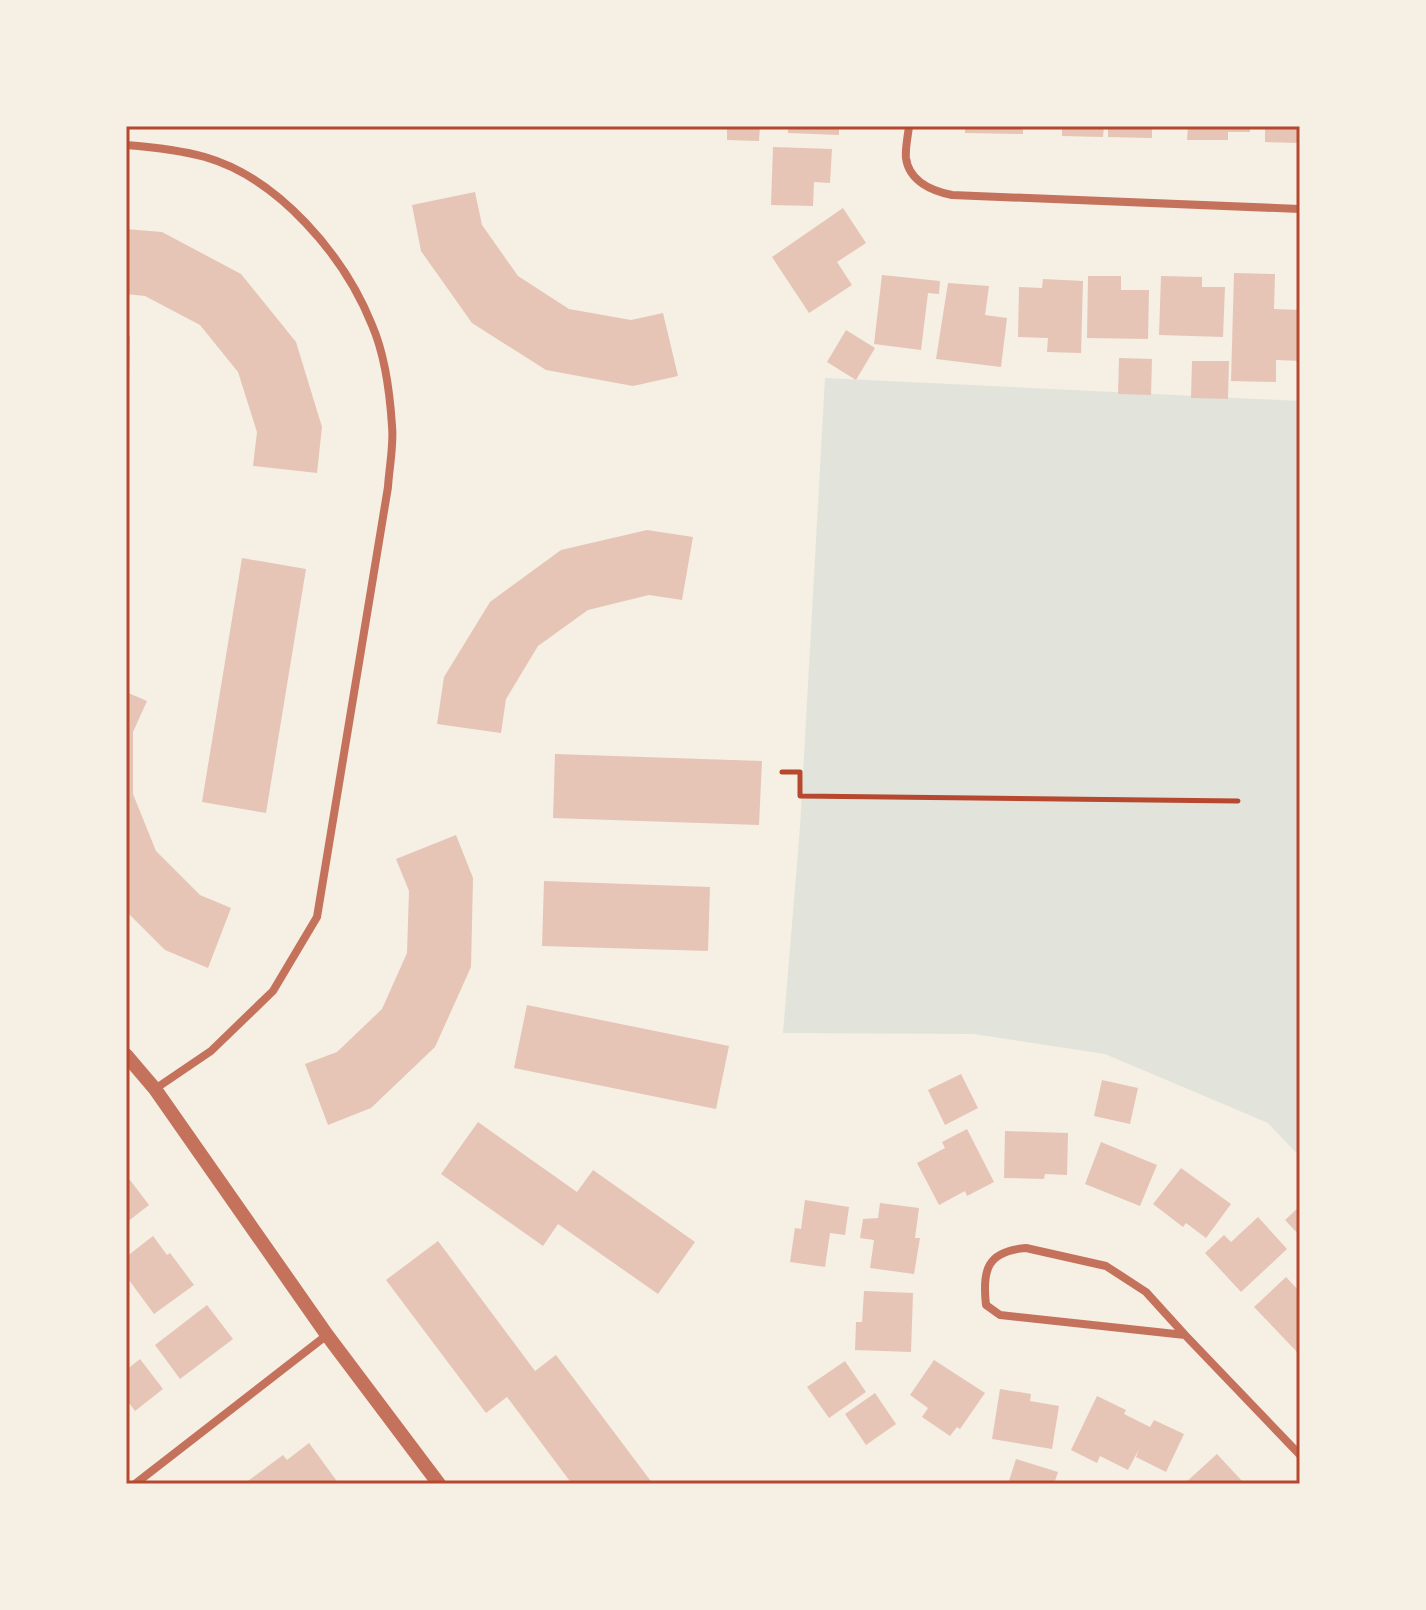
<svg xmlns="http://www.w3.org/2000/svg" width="1426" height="1610" viewBox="0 0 1426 1610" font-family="Lato,sans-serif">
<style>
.green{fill:#e2e4dc}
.building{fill:#e6c5b7}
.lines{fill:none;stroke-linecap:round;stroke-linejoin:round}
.path{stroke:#b5482f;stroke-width:5}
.minor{stroke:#c5725c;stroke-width:8}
.tertiary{stroke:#c5725c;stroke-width:14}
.neatline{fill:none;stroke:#b5482f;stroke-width:3}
</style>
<rect width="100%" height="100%" fill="#f6efe4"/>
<path class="green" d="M825,378L1300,401V1157L1268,1123L1105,1054L973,1034L783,1033L800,827Z"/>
<path class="building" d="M727,126H760L759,141L727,140Z
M788,126H839V135L788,133Z
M965,126H1023V134L965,133Z
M1062,126H1104L1103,137L1062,136Z
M1108,126H1152V138L1108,137Z
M1188,126H1250V132H1228V140H1187Z
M1265,126H1300V143L1265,142Z
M773,147L832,149L830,183L814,182L813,206L771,205Z
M475,192L482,225L518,276L569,309L631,320L663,313L678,376L633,386L546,370L472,323L421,251L412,205Z
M843,208L866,243L837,262L852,285L809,313L772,257Z
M126,229L162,232L241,274L296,342L322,427L317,473L253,466L257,432L238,372L200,325L145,296L126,294Z
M1234,273L1275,274L1274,309L1300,310V361L1276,360V382L1231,381Z
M882,275L940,281L939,294L928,293L921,350L874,344Z
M1088,276H1121V290H1149L1148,339L1087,338Z
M1161,276L1202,277V287H1225L1223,337L1159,335Z
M1043,279L1083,281L1081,353L1047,352L1048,338L1018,337L1019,287L1042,288Z
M948,283L989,286L985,315L1007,318L1001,367L936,359Z
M846,330L875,348L856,380L827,362Z
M126,336H130L129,375H126Z
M1119,358L1152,359L1151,395L1118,394Z
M1192,361H1229L1228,399L1191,398Z
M647,530L693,537L682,600L649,595L588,610L538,646L506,699L501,733L437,724L444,677L490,602L561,550Z
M242,558L306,569L266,813L202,802Z
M126,692L147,701L133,732V794L156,851L200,895L231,908L208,968L165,950L126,911Z
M555,754L762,761L759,825L553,818Z
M456,835L473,878L471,967L435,1047L371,1108L328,1125L305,1064L337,1052L382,1009L407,953L409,891L396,859Z
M544,881L710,887L708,951L542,946Z
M527,1005L729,1046L716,1109L514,1068Z
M961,1074L978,1108L945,1125L928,1090Z
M1102,1080L1138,1088L1130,1124L1094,1116Z
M478,1122L577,1192L593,1170L695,1242L658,1294L558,1224L543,1246L441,1174Z
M967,1129L994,1182L967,1196L965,1191L939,1205L917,1163L945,1148L942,1142Z
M1005,1131L1068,1133L1067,1175L1045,1174L1044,1179L1004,1178Z
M1101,1142L1157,1165L1140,1206L1085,1184Z
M1181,1168L1231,1204L1206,1238L1186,1223L1183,1227L1153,1204Z
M130,1180L149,1205L126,1223V1183Z
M805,1200L849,1207L845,1235L830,1233L825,1267L790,1262L795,1228L801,1229Z
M880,1203L919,1208L915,1238H920L914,1274L870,1268L874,1240L860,1238L863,1219L878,1218Z
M1300,1206V1236L1285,1220Z
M1258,1217L1287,1249L1241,1292L1205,1253L1224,1235L1231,1242Z
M153,1236L167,1255L170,1253L194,1285L154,1314L126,1276V1257Z
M438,1241L535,1371L556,1355L653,1484H572L507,1397L486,1413L386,1280Z
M1286,1277L1300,1292V1349L1297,1352L1254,1307Z
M864,1291L913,1293L911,1352L855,1350L856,1322H862Z
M207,1305L233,1339L180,1379L155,1345Z
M140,1359L163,1389L135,1411L126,1399V1370Z
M934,1360L985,1393L960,1429L957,1427L950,1436L922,1417L928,1408L910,1395Z
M845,1361L866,1392L829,1418L807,1387Z
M1000,1389L1031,1394L1030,1401L1059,1406L1052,1449L992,1439Z
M875,1393L896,1424L866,1445L845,1414Z
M1097,1396L1126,1410L1124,1414L1150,1427L1154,1420L1184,1434L1166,1472L1136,1457L1139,1449L1128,1470L1100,1456L1097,1463L1071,1450Z
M309,1443L339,1484H244L283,1455L287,1460Z
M1217,1454L1242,1481L1238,1484H1184Z
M1016,1459L1058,1472L1054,1484H1008Z"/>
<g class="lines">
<path class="path" d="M782,772H800V796L1238,801"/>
<path class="minor" d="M909,126C908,136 905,148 906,158C909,181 932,191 952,195L1300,209
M126,145C151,147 180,150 205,157C278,178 344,255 372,325C385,355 390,394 392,426C394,446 389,468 388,487L317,917L273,991L211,1051L155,1089
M1026,1248L1106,1266L1146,1292L1185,1335L1000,1315L986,1305C982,1270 987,1251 1026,1248Z
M1185,1335L1300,1455
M135,1484L327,1335"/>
<path class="tertiary" d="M126,1055L155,1089L327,1335L439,1484"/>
</g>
<rect width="1426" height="1610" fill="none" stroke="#f6efe4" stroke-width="256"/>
<rect x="128" y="128" width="1170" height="1354" class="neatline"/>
</svg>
